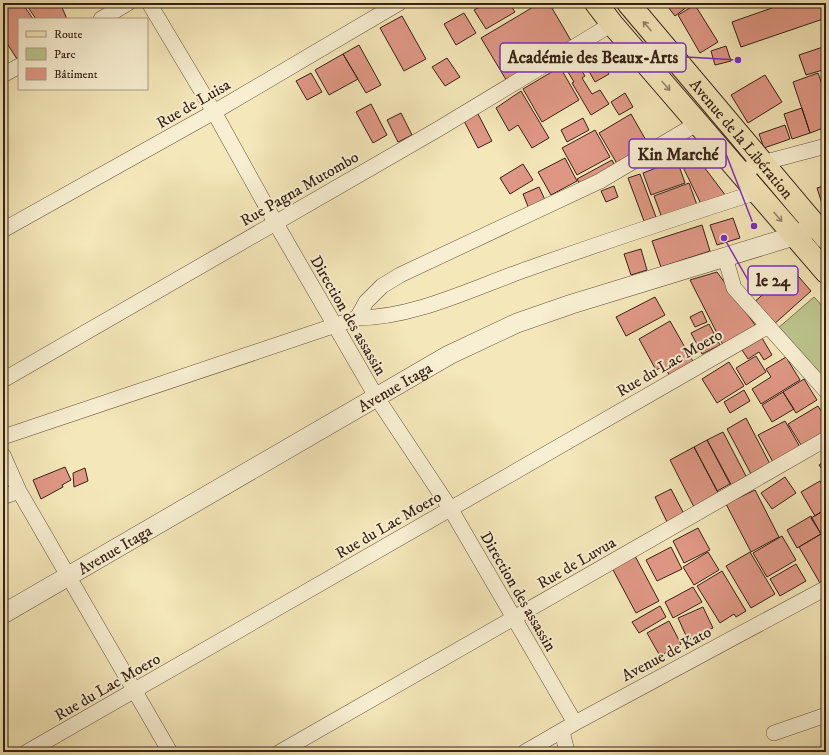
<svg xmlns="http://www.w3.org/2000/svg" width="829" height="755" viewBox="0 0 829 755" font-family="'IM FELL DW Pica',serif">
<style>
.green{fill:#bdc58e;stroke:#7a7352}
.building{fill:#e09886;stroke:#362115}
.lines{fill:none;stroke-linecap:round;stroke-linejoin:round}
.minor-casing{stroke:#66523e;stroke-width:16}
.tertiary-casing{stroke:#66523e;stroke-width:20}
.primary-casing{stroke:#362115;stroke-width:24}
.minor{stroke:#f8efd2;stroke-width:15}
.tertiary{stroke:#f8efd2;stroke-width:19}
.primary{stroke:#f4e7b9;stroke-width:22}
.oneway{stroke:#958467}
.labels{text-anchor:middle;stroke-width:4;stroke-linejoin:round;paint-order:stroke}
.street-label{font-size:16px;fill:#362115;stroke:#f8efd2}
.leader{fill:none;stroke:#7b2cbf;stroke-width:1.5}
.callout-dot{fill:#7b2cbf;stroke:#f8efd2;stroke-width:1.5}
.callout{fill:#f8efd2;stroke:#7b2cbf;stroke-width:1.5}
.callout-label{font-size:17px;text-anchor:middle;font-weight:bold;fill:#362115}
</style>
<rect width="100%" height="100%" fill="#f4e7b9"/>
<filter id="stains"><feTurbulence type="fractalNoise" baseFrequency=".005" numOctaves="4"/><feColorMatrix values="0 0 0 0 .2 0 0 0 0 .09 0 0 0 0 .02 0 0 0 .5 -.17"/></filter>
<radialGradient id="worn" r=".72"><stop offset=".6" stop-color="#630" stop-opacity="0"/><stop offset="1" stop-color="#630" stop-opacity=".3"/></radialGradient>
<path class="green" d="M814,297L826,310V383L777,329Z"/>
<path class="building" d="M3,3H22L33,19H19V56L17,59L3,37Z
M25,3H60L67,19H36Z
M487,3H509L515,12L486,29L474,10Z
M515,3H527L518,8Z
M540,3H549L573,44L508,83L481,38Z
M665,3H674L677,6L681,3H692L675,16Z
M786,3H826V18L741,47L732,22Z
M695,5L718,42L700,53L678,15Z
M464,13L476,33L456,45L444,24Z
M402,16L426,59L404,71L380,28Z
M359,45L381,85L366,93L343,54Z
M726,46L731,61L715,65L711,51Z
M826,46V69L806,75L799,55Z
M343,54L358,79L329,95L315,70Z
M447,58L460,77L445,86L432,67Z
M600,58L609,74L595,82L586,66Z
M578,65L585,76L582,78L592,94L600,90L609,104L591,115L572,83L574,82L568,72Z
M560,67L579,100L542,122L523,89Z
M311,73L322,92L307,100L296,81Z
M818,73L826,96V127L810,133L793,82Z
M765,75L782,102L748,123L731,95Z
M521,91L549,138L532,148L518,125L509,131L496,108Z
M625,93L633,107L619,115L611,102Z
M371,104L387,135L373,143L356,112Z
M802,108L810,133L792,139L784,114Z
M401,113L412,135L398,142L387,120Z
M478,114L492,141L478,148L464,121Z
M631,114L651,149L619,167L599,133Z
M583,118L589,130L567,142L561,130Z
M785,125L790,139L764,148L759,134Z
M595,130L610,157L577,175L562,148Z
M695,155L729,200L703,208L680,161Z
M565,158L577,181L551,195L538,172Z
M612,160L617,170L582,189L577,179Z
M677,160L685,183L651,195L643,173Z
M523,164L533,180L510,194L500,178Z
M640,174L656,217L644,221L628,178Z
M689,183L697,205L662,218L654,196Z
M826,185V216L817,188Z
M614,186L618,197L606,202L601,191Z
M539,187L546,202L529,209L523,194Z
M733,218L740,238L717,245L710,225Z
M702,225L710,251L661,267L652,241Z
M641,249L647,270L631,275L624,254Z
M792,269L811,291L772,326L752,304Z
M717,272L758,329L724,347L690,280Z
M655,297L665,315L626,336L616,317Z
M702,311L707,322L695,327L690,317Z
M670,321L695,365L671,378L664,366L656,370L639,339Z
M709,324L720,345L702,354L691,333Z
M762,338L772,355L764,360L759,352L748,359L742,350Z
M756,356L766,372L746,385L736,368Z
M786,357L800,380L761,404L752,389L771,377L766,369Z
M729,362L744,386L717,403L702,379Z
M804,379L817,400L796,413L783,392Z
M744,390L750,401L730,413L724,402Z
M783,392L794,409L772,422L762,405Z
M818,406L826,419V433L803,448L788,424Z
M746,418L770,464L751,474L727,429Z
M785,421L800,447L773,462L758,435Z
M723,432L748,480L733,488L707,440Z
M707,440L730,484L717,491L694,447Z
M694,447L719,494L694,507L670,460Z
M826,460V475L819,465Z
M65,467L71,480L62,485L63,487L41,499L33,480Z
M85,468L88,481L74,487L73,473Z
M785,477L796,493L772,509L761,493Z
M820,481L826,491V509L815,516L801,492Z
M671,489L684,514L667,522L655,497Z
M755,490L779,537L751,552L726,504Z
M826,509V531L821,534L811,518Z
M811,516L821,534L797,548L787,530Z
M698,528L710,550L684,563L673,541Z
M826,531V580L820,583L799,547Z
M782,536L796,560L767,577L753,553Z
M671,547L682,569L657,581L646,560Z
M708,552L719,570L694,585L683,567Z
M750,552L775,594L751,608L726,566Z
M635,556L659,601L636,613L612,568Z
M796,564L806,581L780,596L770,579Z
M722,571L746,611L736,617L734,614L720,623L697,586Z
M693,587L702,602L673,618L665,602Z
M660,606L666,617L639,633L632,622Z
M703,607L713,628L688,640L678,618Z
M669,621L681,644L660,656L647,633Z"/>
<g class="lines">
<g class="minor-casing">
<path id="minor" d="M149,3L214,112L275,222L377,398L450,508L575,723
M101,19L128,3
M3,75L19,66
M741,172L762,163L826,146
M3,230L214,112L399,3
M725,257L734,288L826,391
M357,318L366,302L382,286L400,275L600,181L698,123
M3,380L440,128L612,24
M3,437L357,318C416,318 477,286 533,267C607,241 682,216 757,192
M3,455L19,491L170,752
M3,497L19,491
M562,731L567,752
M774,733L826,715
M27,752L767,327
M280,752L826,439
M525,752L575,723L826,588"/>
</g>
<g class="tertiary-casing">
<g id="tertiary">
<path id="s1" d="M3,614L449,355L517,323L572,304L794,236L807,230"/>
</g>
</g>
<g class="primary-casing">
<g id="primary">
<path d="M596,3L612,24L826,272"/>
<path id="s2" d="M628,3L826,238"/>
</g>
</g>
<use href="#minor" class="minor"/>
<use href="#tertiary" class="tertiary"/>
<use href="#primary" class="primary"/>
</g>
<defs><path id="oneway-shaft" d="M-6 0H5M1.5-3L5.5 0L1.5 3" fill="none" stroke-width="1.6" stroke-linecap="round" stroke-linejoin="round"/></defs>
<g class="oneway">
<use href="#oneway-shaft" transform="translate(647 26) rotate(-130)"/>
<use href="#oneway-shaft" transform="translate(666 86) rotate(49)"/>
<use href="#oneway-shaft" transform="translate(778 217) rotate(50)"/>
</g>
<g class="labels">
<g class="street-label">
<text transform="translate(193 103) rotate(-30)" y="6">Rue de Luisa</text>
<text dy="6" stroke="none"><textPath href="#s2" startOffset="177">Avenue de la Libération</textPath></text>
<text transform="translate(299 188) rotate(-30)" y="6">Rue Pagna Mutombo</text>
<text transform="translate(349 315) rotate(60)" y="6">Direction des assassin</text>
<text transform="translate(669 362) rotate(-30)" y="6">Rue du Lac Moero</text>
<text dy="6" stroke="none"><textPath href="#s1" startOffset="453">Avenue Itaga</textPath></text>
<text transform="translate(388 524) rotate(-30)" y="6">Rue du Lac Moero</text>
<text dy="6" stroke="none"><textPath href="#s1" startOffset="129">Avenue Itaga</textPath></text>
<text transform="translate(576 562) rotate(-30)" y="6">Rue de Luvua</text>
<text transform="translate(519 591) rotate(60)" y="6">Direction des assassin</text>
<text transform="translate(666 653) rotate(-28)" y="6">Avenue de Kato</text>
<text transform="translate(107 686) rotate(-30)" y="6">Rue du Lac Moero</text>
</g>
</g>
<path class="leader" d="M738 60L686 57M754 226L726 154M724 238L748 280"/>
<g class="callout-dot">
<circle cx="738" cy="60" r="4"/>
<circle cx="754" cy="226" r="4"/>
<circle cx="724" cy="238" r="4"/>
</g>
<g class="callout">
<rect x="500" y="43" width="186" height="29" rx="4"/>
<rect x="629" y="139" width="97" height="29" rx="4"/>
<rect x="748" y="266" width="50" height="29" rx="4"/>
</g>
<g class="callout-label">
<text x="593" y="63">Académie des Beaux-Arts</text>
<text x="678" y="160">Kin Marché</text>
<text x="773" y="286">le 24</text>
</g>
<rect width="829" height="755" fill="none" stroke="#f4e7b9" stroke-width="16"/>
<rect x="4" y="4" width="821" height="747" fill="none" stroke="#362115" stroke-width="2"/>
<rect x="8" y="8" width="813" height="739" fill="none" stroke="#362115"/>
<rect x="18" y="18" width="130" height="72" fill="#f8efd2" stroke="#aa9d86"/>
<rect x="26" y="31" width="20" height="6" fill="#f4e7b9" stroke="#aa9d86"/>
<text x="54" y="38" font-size="12" fill="#362115">Route</text>
<rect x="26" y="48" width="20" height="12" fill="#bdc58e" stroke="#aa9d86"/>
<text x="54" y="58" font-size="12" fill="#362115">Parc</text>
<rect x="26" y="68" width="20" height="12" fill="#e09886" stroke="#aa9d86"/>
<text x="54" y="78" font-size="12" fill="#362115">Bâtiment</text>
<rect width="100%" height="100%" filter="url(#stains)"/>
<rect width="100%" height="100%" fill="url(#worn)"/>
</svg>
